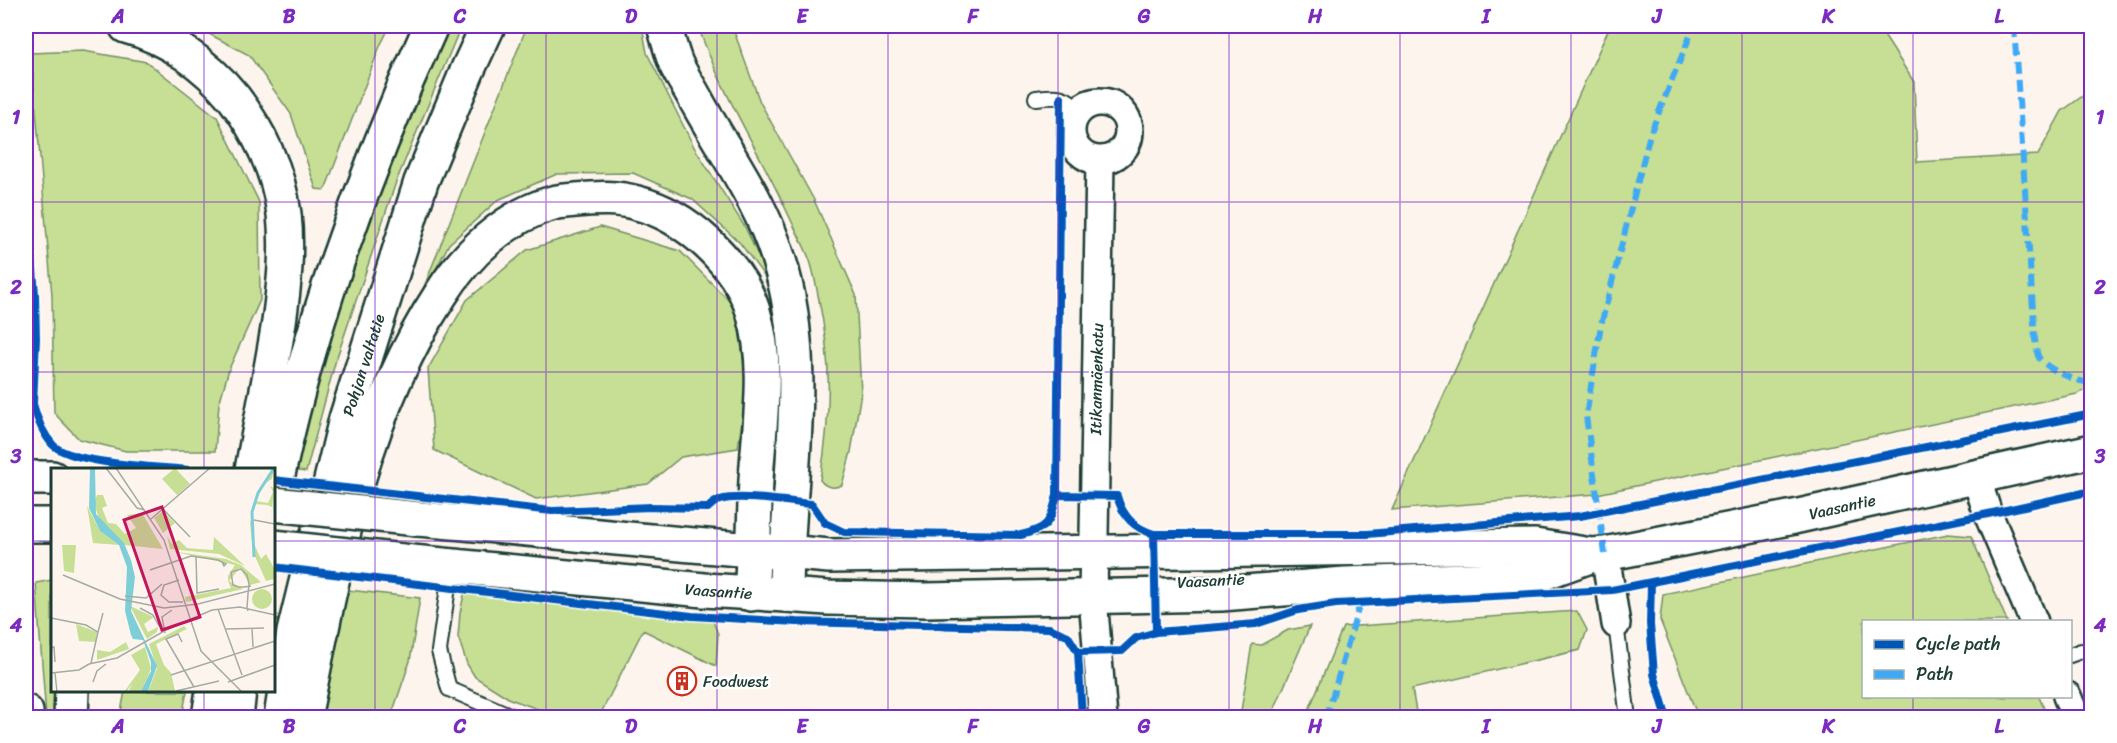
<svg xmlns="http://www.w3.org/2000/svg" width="2117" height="743" viewBox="0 0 2117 743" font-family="Sriracha,sans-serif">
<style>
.green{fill:#c7df95;stroke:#738e64;stroke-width:1.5}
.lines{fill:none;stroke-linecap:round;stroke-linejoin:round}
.lane-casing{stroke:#1f3d34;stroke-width:18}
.street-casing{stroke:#1f3d34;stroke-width:32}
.secondary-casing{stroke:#1f3d34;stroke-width:38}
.primary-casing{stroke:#1f3d34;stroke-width:38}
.highway-casing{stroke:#1f3d34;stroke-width:38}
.lane{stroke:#fff;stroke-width:14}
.street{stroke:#fff;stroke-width:27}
.secondary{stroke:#fff;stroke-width:33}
.primary{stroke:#fff;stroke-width:33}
.highway{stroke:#fff;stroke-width:33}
.primary-bridge-casing{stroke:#1f3d34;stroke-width:38;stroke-linecap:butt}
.primary-bridge{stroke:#fff;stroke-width:33}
.quiet{stroke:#3fa9f5;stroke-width:6;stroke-dasharray:12 6;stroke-linecap:butt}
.cycleway-casing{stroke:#fff;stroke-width:11}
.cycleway{stroke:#0057b8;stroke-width:8}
.grid{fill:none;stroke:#7b2cbf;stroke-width:1.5;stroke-opacity:0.55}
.labels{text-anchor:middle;stroke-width:5;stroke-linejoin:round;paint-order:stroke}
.street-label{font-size:16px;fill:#1f3d34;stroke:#fff}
.poi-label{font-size:16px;fill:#1f3d34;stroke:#fff;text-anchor:start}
.inset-river{fill:none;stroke:#7eced8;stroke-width:3}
.inset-road{fill:none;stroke:#a4aba3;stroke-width:1.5}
.view{fill:#c2185b;fill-opacity:0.15;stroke:#c2185b;stroke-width:3}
.inset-edge{fill:none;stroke:#1f3d34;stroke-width:3}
.neatline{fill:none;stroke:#7b2cbf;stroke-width:2}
.grid-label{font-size:20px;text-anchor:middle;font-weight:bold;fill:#7b2cbf}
</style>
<rect width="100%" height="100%" fill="#fdf5ed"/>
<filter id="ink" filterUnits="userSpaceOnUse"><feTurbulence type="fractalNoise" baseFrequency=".0167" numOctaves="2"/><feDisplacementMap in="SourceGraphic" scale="12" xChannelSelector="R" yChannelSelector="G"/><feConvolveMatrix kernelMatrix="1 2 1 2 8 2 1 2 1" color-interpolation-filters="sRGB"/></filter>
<g filter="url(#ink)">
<path class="green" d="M194,26H390L380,46L325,190L316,189L291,114L249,55Z
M446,26H461L396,182L335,363L306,472L291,470L336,310L368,212Z
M527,26H642L647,53L694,147L745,227L773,288L740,243L692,199L633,173L557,174L498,200L449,244L416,307Z
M698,26H732L760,102L814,200L856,295L861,393L851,452L842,485C833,489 826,488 820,480C831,415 832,360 818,295C816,285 814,274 811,264C806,248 797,233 790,218C761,154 721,93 698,26Z
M1610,26H1878L1914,82L1917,162L2038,155L2062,111L2091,90V388L2077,394L1597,494L1392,510Z
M83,51L147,62L217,117L259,202L260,300L229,369L219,404L215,451H126L79,439L54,413L52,295L31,53Z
M600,227L680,251L736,308L747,386L738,448L681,457L648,484L536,499L434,450L428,369L467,300L527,250Z
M1948,534L1971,536L2007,621L1864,622V696L2039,697L2046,713L2045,717H1698L1660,620L1663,594Z
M52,580V690L60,691L59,717H46L36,583Z
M339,589L420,598L410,661L391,717L317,718Z
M465,590L713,621L718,634L716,666L643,630L599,717H560L510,699L475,677L467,664L458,637L460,613Z
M1577,611L1587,630L1580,650L1412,689L1417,717H1306L1343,627Z
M1310,626L1271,717H1240L1252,644L1261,645L1288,630Z
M125,691H187L182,717H120Z"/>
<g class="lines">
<g class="lane-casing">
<path id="lane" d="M1036,98C1055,96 1066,94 1079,111
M451,565L439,651L449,689L516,718
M1616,624L1628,718
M2070,655L2081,651"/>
</g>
<g class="street-casing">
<path id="street" d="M1071 131a29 29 0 1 1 58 0a29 29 0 1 1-58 0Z
M1100,160L1093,598L1103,718
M1976,477L1988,514L2034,622
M1605,554L1616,624
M2067,696L2076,718"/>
</g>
<g class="secondary-casing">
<g id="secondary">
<path id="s1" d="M786,552L829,556L1535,546L1591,555L1605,554L1794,517L2092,451"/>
<path d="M786,595L827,598L926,600L1221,594L1345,584L1529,578L1590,556"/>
<path d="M26,712V718"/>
</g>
</g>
<g class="primary-casing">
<g id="primary">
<path d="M26,478H52"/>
<path d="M418,519C539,529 660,544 781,552"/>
<path d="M26,525H52"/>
<path id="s2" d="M412,562L704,590L786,595"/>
<path d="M71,718L72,690"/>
</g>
</g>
<g class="highway-casing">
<g id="highway">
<path d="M126,26C168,37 207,65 234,98C259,131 279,172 284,214C288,251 284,286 279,322C271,372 261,421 252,470"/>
<path d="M664,26C668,38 671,52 676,64C682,77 690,88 696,100C724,151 761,201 778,257C813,366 786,483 786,595"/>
<path d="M273,499C304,340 364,173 431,26"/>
<path d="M209,718L213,690"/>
<path d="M236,718L239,690"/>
<path id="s3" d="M281,718L294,632L346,419L421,182L468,69L488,26"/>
<path d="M304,718C333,573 359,419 441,294C466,254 506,216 553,203C560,201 568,201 576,200C597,198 617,197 637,203C686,215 738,263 753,311C770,366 759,424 756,480C754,518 754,556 751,594"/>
</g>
</g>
<use href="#lane" class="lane"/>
<use href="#street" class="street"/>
<use href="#secondary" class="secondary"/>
<use href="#primary" class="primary"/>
<use href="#highway" class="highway"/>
<g class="primary-bridge-casing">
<path id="primary-bridge" d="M273,504L418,519
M273,547L412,562"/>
</g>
<use href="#primary-bridge" class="primary-bridge"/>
<path class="quiet" d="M2014,26L2035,339C2036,344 2036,353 2039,358C2047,369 2078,383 2092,383
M2085,26L2092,31
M1605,554L1586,416L1601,325L1650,134L1690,36
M1326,718L1360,603"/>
<g class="cycleway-casing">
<path id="cycleway" d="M26,178L35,294L36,339L33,404
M26,405L33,404C37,419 42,433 53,445C72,464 159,467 188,470
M273,480L552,511L651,507L708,508C712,504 715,501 720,500C740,494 790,502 812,504L825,523L844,532L1021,535C1050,528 1050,522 1057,495L1061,97
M1057,495L1117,496C1123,517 1134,528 1154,534H1367L1580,516L2092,414
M1154,534L1156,632
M273,567L692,616L796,622L1049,628L1068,636L1078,652L1082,718
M1651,582L1650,624L1654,674L1667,718
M1078,652L1122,651L1136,638L1156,632L1256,624L1298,610L1336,604L1612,590L1988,514L2092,491"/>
</g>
<use href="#cycleway" class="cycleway"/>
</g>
</g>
<path class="grid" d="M204,26V470M375,26V718M546,26V718M717,26V718M888,26V718M1058,26V718M1229,26V718M1400,26V718M1571,26V718M1742,26V718M1913,26V622M26,202H2092M26,372H2092M26,541H52M273,541H2092M204,690V718M1913,696V718"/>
<defs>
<g id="building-ring" transform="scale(1.5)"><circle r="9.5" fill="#fff" stroke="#c8321e" stroke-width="1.5"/><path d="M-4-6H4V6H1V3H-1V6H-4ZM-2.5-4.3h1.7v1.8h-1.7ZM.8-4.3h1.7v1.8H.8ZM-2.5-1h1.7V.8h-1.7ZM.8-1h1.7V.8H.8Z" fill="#c8321e"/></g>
</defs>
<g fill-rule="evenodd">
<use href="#building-ring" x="682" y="681"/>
</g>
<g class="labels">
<g class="street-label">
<text dy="6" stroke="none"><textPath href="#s3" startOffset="363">Pohjan valtatie</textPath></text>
<text transform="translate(1096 379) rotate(-89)" y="6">Itikanmäenkatu</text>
<text dy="6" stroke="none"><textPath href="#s1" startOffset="1062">Vaasantie</textPath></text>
<text transform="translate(1211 580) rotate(-3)" y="6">Vaasantie</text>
<text dy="6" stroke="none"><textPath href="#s2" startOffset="308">Vaasantie</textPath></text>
</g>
<g class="poi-label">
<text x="703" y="687">Foodwest</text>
</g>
</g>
<g transform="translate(51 468)">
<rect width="224" height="224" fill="#fdf5ed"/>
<path d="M124,0L139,16L126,27L111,11ZM223,0L221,11L213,16L205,33L217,35L222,24L219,18L223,20L220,54L221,39L216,37L204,36L201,50L203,76L210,91L215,86L223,100V111L215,113L202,84L199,55L207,25L214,13ZM46,27H52L56,38L51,40L57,55L65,56L74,66L85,60L76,47L91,45L112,81L73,77L48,51L43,35ZM36,38L49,63L68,77L42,75ZM112,43L124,55L112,65L103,50ZM116,68L121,76L128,72L136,80L162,82L163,69L194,98L168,86L119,81ZM11,77H25L23,105L13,103ZM120,83L175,91L190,97L210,114L199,117L189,100L178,113L192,121L135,134L134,129L180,120L177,113V108L184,97ZM201 131a10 10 0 1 1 20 0a10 10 0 1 1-20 0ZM79,138L103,149L93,156L97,164L107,159L106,164L96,171ZM25,156L46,164L45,174L28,173ZM133,158L136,161L105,176L113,197L120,205L124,223L97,224L106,200L98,176ZM75,174L78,181L46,192V182L59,184ZM94,179L100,200L96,211L90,223H78L81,216L76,223L73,224L89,202L80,187Z" fill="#c7df95"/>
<path d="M39,0H44L45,46L73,75L80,92L84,109L80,143L106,198L97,223H90L100,203V194L92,172L82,171L80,167L74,143L76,99L68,77L49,63L38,40Z" fill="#7eced8"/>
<path class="inset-river" d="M203,89L201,44L207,25L223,0"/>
<path class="inset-road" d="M55,0L86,40L94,42M65,0L113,72L150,183L191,224M112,41L139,69M100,51L159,0M203,52L224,56M145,88L146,125L168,121M99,102L140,88L167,92L175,96L173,98L171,94M12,107L69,131L113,140L147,136L224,116M128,112L113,117L110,127L118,134H132M74,128L95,130L111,116M89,140L102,147L108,158M167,141L191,207M197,143L196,140L197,126L198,116L196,107L190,101L180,104L182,117L188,119H193L200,118M0,150L35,157L47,164L40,195M201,160L202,179M175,161L213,160M47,164L52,145M114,165L111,149L121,142M131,174L127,166L115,171L143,219M0,180L3,179L4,194M38,196L66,190L115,162L161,142L189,139L224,147M0,205L28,202L38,196M4,205L6,224M120,207L224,173M42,214L46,203L55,196M177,214L224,197M125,223L168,213"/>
<path class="view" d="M111,39L149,149L111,162L73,52Z"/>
<rect width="224" height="224" class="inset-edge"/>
</g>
<rect width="2117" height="743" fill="none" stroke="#fff" stroke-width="66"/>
<rect x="1862" y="620" width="210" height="78" fill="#ffffff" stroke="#a5b1ae" stroke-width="1.5"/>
<rect x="1874" y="640" width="30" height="9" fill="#0057b8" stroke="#a5b1ae" stroke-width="1.5"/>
<text x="1916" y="650" font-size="18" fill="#1f3d34">Cycle path</text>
<rect x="1874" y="670" width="30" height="9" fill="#3fa9f5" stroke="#a5b1ae" stroke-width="1.5"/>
<text x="1916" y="680" font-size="18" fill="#1f3d34">Path</text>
<rect x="33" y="33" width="2051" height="677" class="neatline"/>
<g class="grid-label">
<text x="118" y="23">A</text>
<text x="289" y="23">B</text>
<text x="460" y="23">C</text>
<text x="631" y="23">D</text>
<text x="802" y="23">E</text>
<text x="973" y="23">F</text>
<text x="1144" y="23">G</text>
<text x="1315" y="23">H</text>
<text x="1486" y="23">I</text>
<text x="1657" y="23">J</text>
<text x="1828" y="23">K</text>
<text x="1999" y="23">L</text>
<text x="16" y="124">1</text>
<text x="2100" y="124">1</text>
<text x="16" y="294">2</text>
<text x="2100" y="294">2</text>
<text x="16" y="463">3</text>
<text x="2100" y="463">3</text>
<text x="16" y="632">4</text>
<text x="2100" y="632">4</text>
<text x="118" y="733">A</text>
<text x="289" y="733">B</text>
<text x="460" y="733">C</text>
<text x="631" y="733">D</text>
<text x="802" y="733">E</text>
<text x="973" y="733">F</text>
<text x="1144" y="733">G</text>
<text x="1315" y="733">H</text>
<text x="1486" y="733">I</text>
<text x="1657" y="733">J</text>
<text x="1828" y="733">K</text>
<text x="1999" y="733">L</text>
</g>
</svg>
